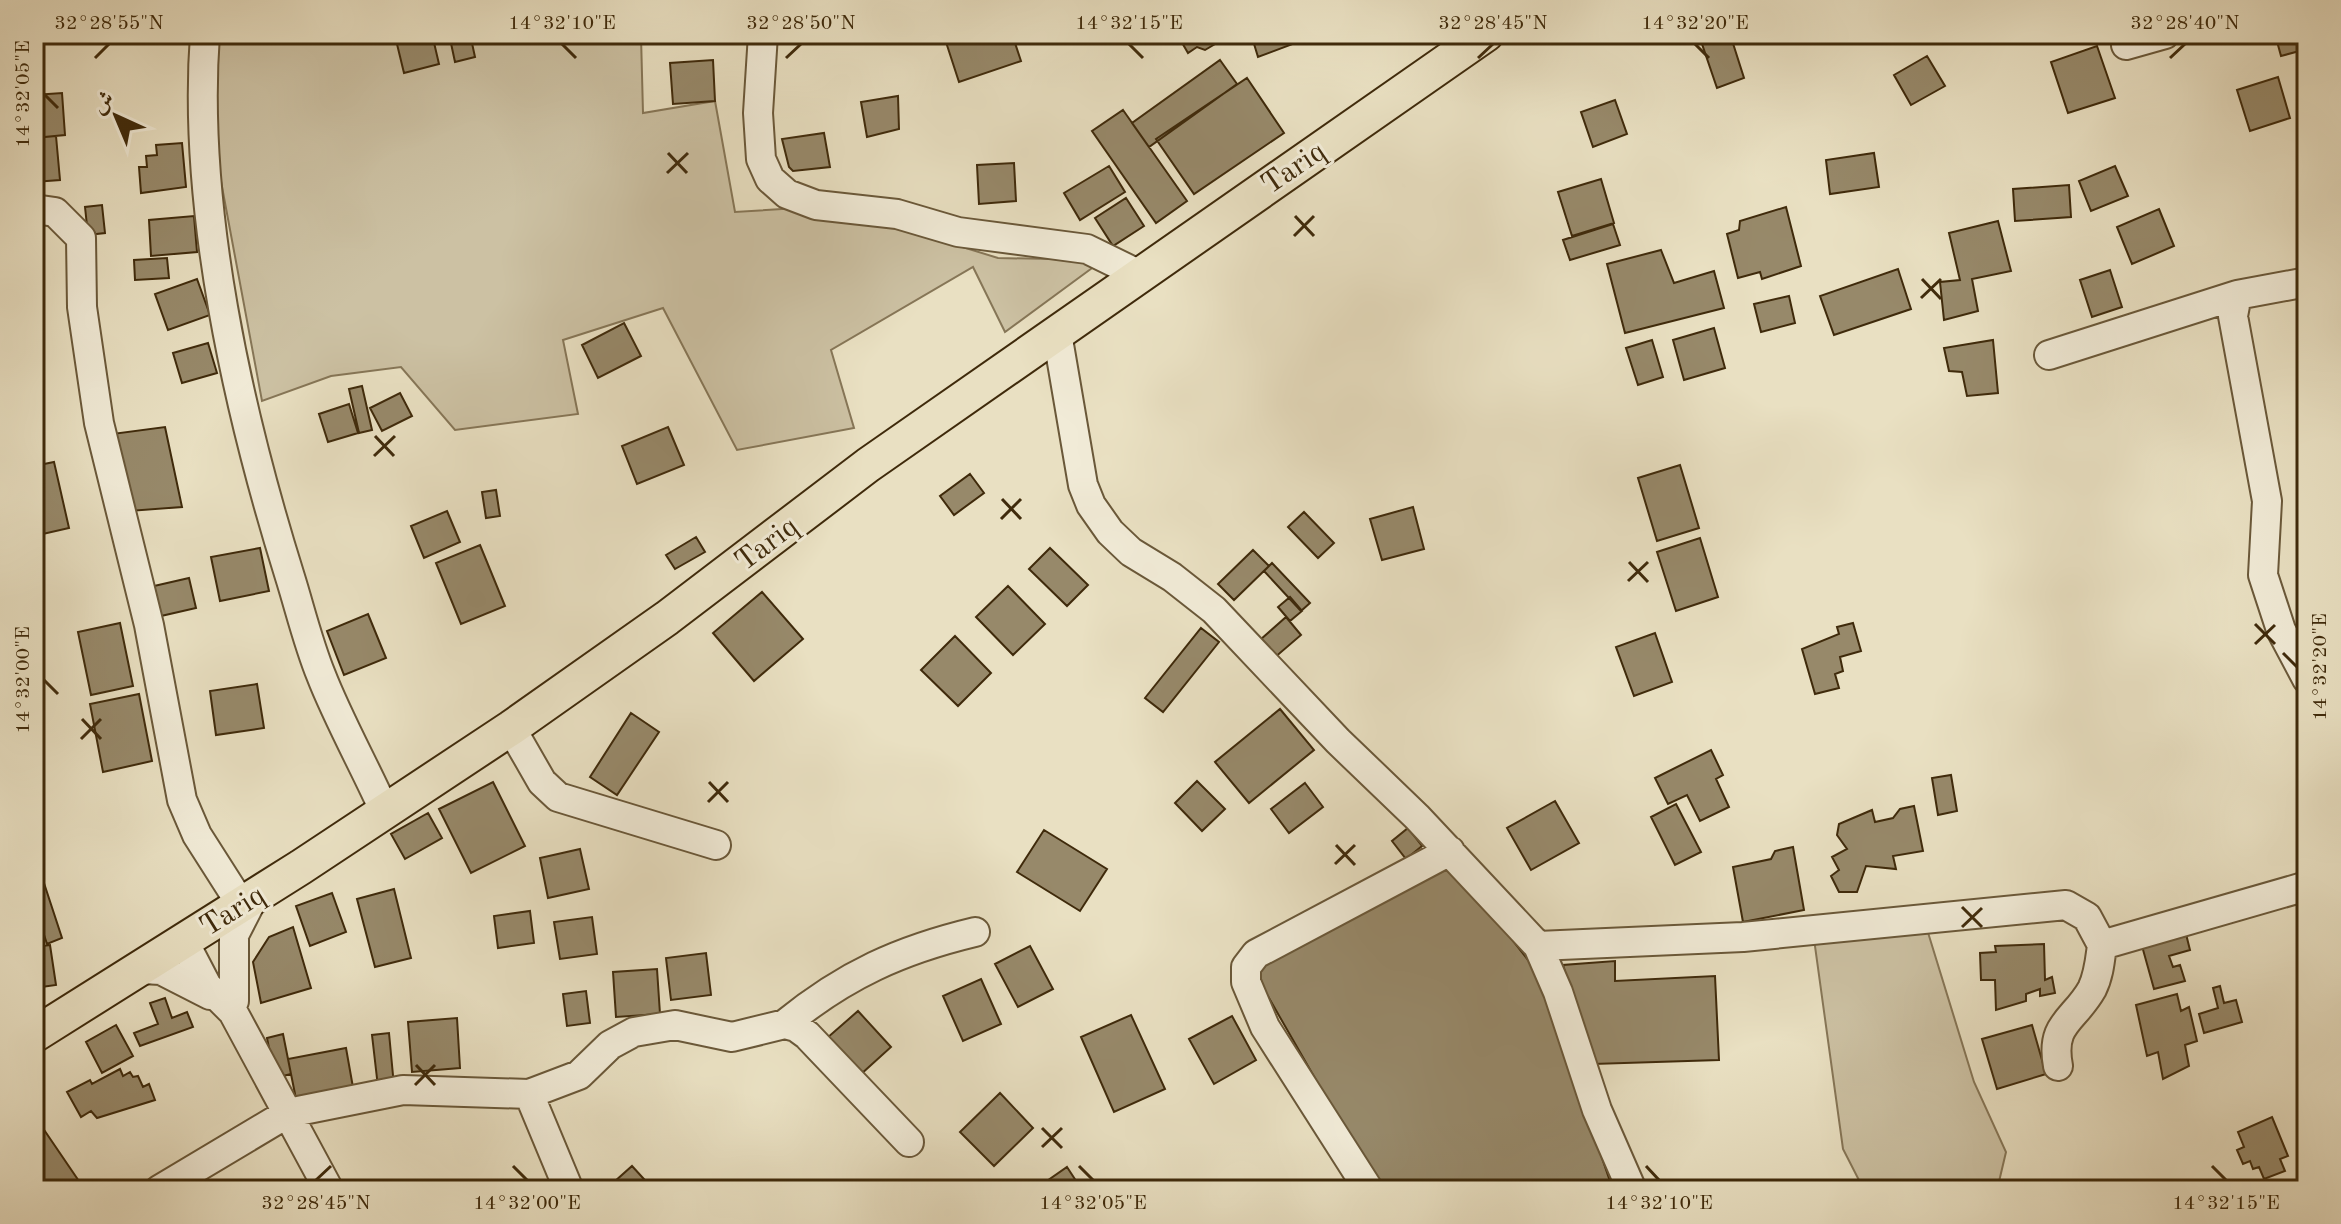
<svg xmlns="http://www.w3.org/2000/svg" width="2341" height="1224" viewBox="0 0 2341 1224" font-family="'Old Standard TT',Amiri,serif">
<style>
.green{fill:#ccc1a3;stroke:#867657;stroke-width:2}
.building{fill:#97896a;stroke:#3f2a0b;stroke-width:2}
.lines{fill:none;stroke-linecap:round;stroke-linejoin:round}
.minor-casing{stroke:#6a5839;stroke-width:32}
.major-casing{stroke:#3f2a0b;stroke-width:38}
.minor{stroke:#f1ebd7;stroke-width:28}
.major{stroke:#e9e0c2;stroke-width:34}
.ticks{fill:none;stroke:#3f2a0b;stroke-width:3}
.labels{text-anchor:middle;stroke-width:6;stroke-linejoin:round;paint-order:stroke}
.street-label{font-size:30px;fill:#3f2a0b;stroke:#f1ebd7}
.neatline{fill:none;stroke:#3f2a0b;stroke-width:3}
.ticks-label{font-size:20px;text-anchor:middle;fill:#3f2a0b}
</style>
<rect width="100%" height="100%" fill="#e9e0c2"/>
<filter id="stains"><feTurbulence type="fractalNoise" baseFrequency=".0025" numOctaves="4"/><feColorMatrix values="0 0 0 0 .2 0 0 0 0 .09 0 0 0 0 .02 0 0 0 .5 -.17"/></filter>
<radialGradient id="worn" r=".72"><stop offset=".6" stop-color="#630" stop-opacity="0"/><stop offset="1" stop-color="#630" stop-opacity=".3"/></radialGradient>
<path class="green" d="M206,34H646L641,36L643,113L715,101L735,212L830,206L998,258L1103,260L1005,332L973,267L831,350L854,428L737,450L663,308L563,340L578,414L455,430L401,367L331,376L262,401L203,85Z
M1926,926L1974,1082L2006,1152L1997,1190H1864L1843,1149L1814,939Z"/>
<path class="building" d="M420,34H432L439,64L404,73L396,40Z
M449,34H470L475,57L455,62Z
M778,34H843V43L778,39Z
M951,34H1012L1021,61L959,82L944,36Z
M1177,34H1232L1205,50L1197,47L1188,53Z
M1251,34H1319L1258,57Z
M1721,34H1730L1744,78L1717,88L1701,41Z
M2275,34H2307V49L2281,56Z
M2097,46L2115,98L2068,113L2051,62Z
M1927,56L1945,86L1911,105L1894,75Z
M713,60L715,101L673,104L670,63Z
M1220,60L1237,84L1149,147L1132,123Z
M2278,77L2290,118L2250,131L2237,90Z
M1247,78L1284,133L1194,194L1156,139Z
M62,93L65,135L34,138V95Z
M898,96L899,129L867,137L861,102Z
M1615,100L1627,134L1593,147L1581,112Z
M1123,110L1187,201L1156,223L1092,131Z
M824,133L830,167L793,171L789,167L782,139Z
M56,136L60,180L34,182V138Z
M182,143L186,187L141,193L139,167H147L146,156L157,155L156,145Z
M1874,153L1879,187L1830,194L1826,160Z
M1014,163L1016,201L979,204L977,165Z
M1109,166L1125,192L1080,220L1064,193Z
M2115,166L2128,196L2091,211L2079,181Z
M1601,179L1614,223L1572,236L1558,192Z
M2069,185L2071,217L2015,221L2013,189Z
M1126,198L1144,226L1113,246L1095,218Z
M102,205L105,233L88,235L85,207Z
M1786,207L1801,266L1762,279L1760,272L1738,278L1727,234L1739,230L1740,221Z
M2159,209L2174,246L2132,264L2117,227Z
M194,216L197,252L151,256L149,220Z
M1998,221L2011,271L1972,279L1978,311L1944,320L1940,282L1960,280L1949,233Z
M1613,224L1620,245L1570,260L1563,240Z
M1661,250L1674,283L1714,271L1724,308L1625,333L1607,264Z
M167,258L169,278L135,280L134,260Z
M1898,269L1911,309L1834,335L1820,296Z
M2110,270L2122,307L2092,317L2080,280Z
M197,279L210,315L168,330L155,294Z
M1789,296L1795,323L1761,332L1754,304Z
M624,323L641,356L598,378L582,345Z
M1714,328L1725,368L1684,380L1673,340Z
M1652,340L1663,377L1638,385L1626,348Z
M1993,340L1998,393L1967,396L1962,372L1949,371L1944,348Z
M208,343L217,373L182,383L173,353Z
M362,386L372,430L359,433L349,389Z
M400,393L412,416L382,431L370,408Z
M349,404L358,433L328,442L319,414Z
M165,427L182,507L129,511L112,434Z
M668,427L684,465L637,484L622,446Z
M54,462L69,528L34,536V466Z
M1680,465L1699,528L1657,541L1638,478Z
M970,474L984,493L954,515L940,496Z
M496,490L500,516L486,518L482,492Z
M1413,507L1424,549L1382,560L1370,519Z
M447,511L460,542L424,558L411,526Z
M1304,512L1334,543L1318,558L1288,527Z
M696,537L705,552L675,569L666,555Z
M1700,538L1718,597L1676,611L1657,552Z
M480,545L505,606L461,624L436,563Z
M260,548L269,591L220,601L211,557Z
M1050,548L1088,585L1067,606L1029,569Z
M1253,550L1269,566L1234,600L1218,584Z
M1272,563L1310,603L1301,611L1264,571Z
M189,578L196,608L161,616L154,586Z
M1008,586L1045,624L1013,655L976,617Z
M762,592L803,639L754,681L713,633Z
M1290,597L1302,611L1290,621L1278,607Z
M368,614L386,658L344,675L327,631Z
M1286,617L1301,635L1267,664L1252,647Z
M120,623L133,686L91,695L78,632Z
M1853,623L1861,651L1840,657L1843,671L1835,674L1839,688L1815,694L1802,649L1839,634L1837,627Z
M1201,628L1219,642L1163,712L1145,698Z
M1655,633L1672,682L1634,696L1616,647Z
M955,636L991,673L958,706L921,670Z
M257,684L264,728L216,735L210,691Z
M139,694L152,761L103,772L90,704Z
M1280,709L1314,750L1249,803L1215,762Z
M631,713L659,732L617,795L590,777Z
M1711,750L1723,775L1716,779L1729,807L1700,821L1687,795L1668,804L1655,778Z
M1951,775L1957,811L1938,815L1932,778Z
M1197,781L1225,809L1202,831L1175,803Z
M493,782L525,846L471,873L439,809Z
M1305,783L1323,807L1289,833L1271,809Z
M1555,801L1579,843L1531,870L1507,828Z
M1676,804L1701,852L1675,865L1651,817Z
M1914,806L1923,851L1893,856L1896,869L1866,866L1857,892H1839L1831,876L1839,870L1832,857L1847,849L1837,835L1839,824L1872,810L1875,822L1893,818L1900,809Z
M428,813L442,838L405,859L391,834Z
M1408,828L1422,846L1406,859L1392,841Z
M1044,830L1107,869L1080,911L1017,872Z
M1793,847L1804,910L1743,922L1733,867L1771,859L1775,851Z
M580,849L589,889L548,898L540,858Z
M1455,867L1539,974L1613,1190H1379L1250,965L1432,874Z
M42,877L62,938L47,944L34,904V879Z
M394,889L411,958L375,967L357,899Z
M332,893L346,932L310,946L296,906Z
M530,911L534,943L498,948L494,916Z
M592,917L597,954L560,959L554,922Z
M293,927L311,988L261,1003L253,962L269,937Z
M2186,934L2190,950L2169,956L2173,967L2180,965L2185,981L2154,989L2142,946Z
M2044,944L2045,980L2052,977L2055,993L2040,996V989L2026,994V1001L1996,1010L1995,980H1981L1980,953L1996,952L1995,946Z
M50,945L56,985L34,988V947Z
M1030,946L1053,989L1018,1007L995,964Z
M706,953L711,995L671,1000L666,958Z
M1615,961V981L1715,976L1719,1060L1593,1064L1563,965Z
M657,969L660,1014L616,1017L613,972Z
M981,979L1001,1024L963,1041L943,996Z
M2220,986L2224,1003L2236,1000L2242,1022L2204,1033L2199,1014L2218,1008L2213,988Z
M586,991L590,1023L567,1026L563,994Z
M2177,994L2181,1011L2189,1007L2197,1041L2185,1045L2189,1066L2163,1079L2158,1052L2147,1056L2136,1005Z
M165,998L172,1018L187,1012L193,1027L140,1046L134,1033L158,1024L150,1003Z
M858,1011L891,1047L860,1075L827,1038Z
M1131,1015L1165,1089L1114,1112L1081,1037Z
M1232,1016L1256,1060L1214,1084L1189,1039Z
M457,1018L460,1068L412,1072L408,1022Z
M116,1025L133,1056L102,1073L86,1042Z
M2032,1025L2046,1074L1997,1089L1982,1039Z
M389,1033L394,1086L378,1087L372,1035Z
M283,1034L291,1074L275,1078L267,1038Z
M346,1048L354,1093L297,1104L288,1059Z
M120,1069L123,1076L130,1072L133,1077L138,1076L143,1087L149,1084L155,1100L97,1118L91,1111L81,1117L67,1092L90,1080L92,1084Z
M1000,1093L1033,1128L994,1166L960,1132Z
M2272,1117L2288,1156L2280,1159L2285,1171L2264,1179L2259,1167L2253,1169L2250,1161L2243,1164L2237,1150L2244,1147L2238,1132Z
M36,1118L85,1190H34Z
M632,1166L654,1190H605Z
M1067,1167L1082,1190H1034Z"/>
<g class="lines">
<g class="minor-casing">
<path id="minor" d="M205,34C192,207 238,411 290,577C300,609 308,643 321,675C338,719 365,767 385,812
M763,34L758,113L761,159L770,179L787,194L816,205L897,214L958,232L1087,249L1138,274
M2126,45L2165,34
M34,209L55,212L81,238L82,307L99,423L149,625L182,800L197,835L241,904
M2307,282L2237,295L2233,316L2267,501L2263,575L2281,630L2307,679
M1057,333L1083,485L1091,505L1110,532L1131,552L1172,577L1214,610L1338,741L1417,817L1538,946L1558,992L1597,1110L1632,1190
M2049,355L2237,295
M511,728L542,782L558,797L716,845
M183,940L207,986L233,1012L329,1190
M1538,946L1743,937L2066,905L2087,917L2102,945L2307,886
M141,969L161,970L210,995
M234,1001V935L254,896
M785,1024C845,975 900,950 975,932
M2058,1066C2050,1023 2074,1021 2092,989C2099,975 2100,960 2102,945
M529,1094L579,1075L610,1045L634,1032L675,1025L732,1037L785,1024L796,1027L807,1035L909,1142
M159,1190L288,1113L403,1090L529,1094L569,1190
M1369,1190L1265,1027L1246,982V967L1256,954L1450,851"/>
</g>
<g class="major-casing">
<path id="major" d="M34,1035L301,867L511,728L667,618L868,465L1486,34"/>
</g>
<use href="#minor" class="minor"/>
<use href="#major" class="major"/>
</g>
<path class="ticks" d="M562,44L576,58M1129,44L1143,58M1695,44L1709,58M95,58L109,44M786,58L801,44M1478,58L1493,44M2170,58L2185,44M44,94L58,108M668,153L687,173M667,173L688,153M1295,216L1314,236M1294,236L1314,216M1922,279L1941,299M1921,298L1941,279M375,436L394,456M374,456L395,436M1002,499L1021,519M1001,519L1021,499M1629,562L1648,582M1628,581L1648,562M2255,624L2275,644M2255,644L2275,625M2283,653L2297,667M44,680L58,694M82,719L101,739M81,739L101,719M709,782L728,802M708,802L728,782M1336,845L1355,865M1335,864L1355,845M1962,907L1982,927M1962,927L1982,908M416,1065L435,1085M415,1085L435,1065M1042,1128L1062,1148M1042,1147L1062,1128M513,1166L527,1180M1079,1166L1093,1180M1646,1166L1659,1180M2212,1166L2226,1180M316,1180L331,1166"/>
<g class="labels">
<g class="street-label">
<text transform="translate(1293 167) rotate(-34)" y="10">Tariq</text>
<text transform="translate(766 543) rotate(-37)" y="10">Tariq</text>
<text transform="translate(232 910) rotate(-32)" y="10">Tariq</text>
</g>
</g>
<rect width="2341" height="1224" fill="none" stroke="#e9e0c2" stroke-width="88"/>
<g transform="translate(116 116) rotate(316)" stroke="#f1ebd7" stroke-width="6" paint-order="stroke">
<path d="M0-6L14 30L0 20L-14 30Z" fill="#3f2a0b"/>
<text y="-12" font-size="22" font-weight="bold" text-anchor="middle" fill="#3f2a0b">ش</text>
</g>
<rect x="44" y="44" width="2253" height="1136" class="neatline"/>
<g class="ticks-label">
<text x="109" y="29">32°28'55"N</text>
<text x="562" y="29">14°32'10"E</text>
<text x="801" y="29">32°28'50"N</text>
<text x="1129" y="29">14°32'15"E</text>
<text x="1493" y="29">32°28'45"N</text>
<text x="1695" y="29">14°32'20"E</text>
<text x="2185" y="29">32°28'40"N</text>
<text transform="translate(22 94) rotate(-90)" y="7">14°32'05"E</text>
<text transform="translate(2319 667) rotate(-90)" y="7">14°32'20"E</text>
<text transform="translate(22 680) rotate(-90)" y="7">14°32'00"E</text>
<text x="316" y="1209">32°28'45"N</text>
<text x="527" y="1209">14°32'00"E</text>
<text x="1093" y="1209">14°32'05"E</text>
<text x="1659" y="1209">14°32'10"E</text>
<text x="2226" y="1209">14°32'15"E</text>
</g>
<rect width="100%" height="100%" filter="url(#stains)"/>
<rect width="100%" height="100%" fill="url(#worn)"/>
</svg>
